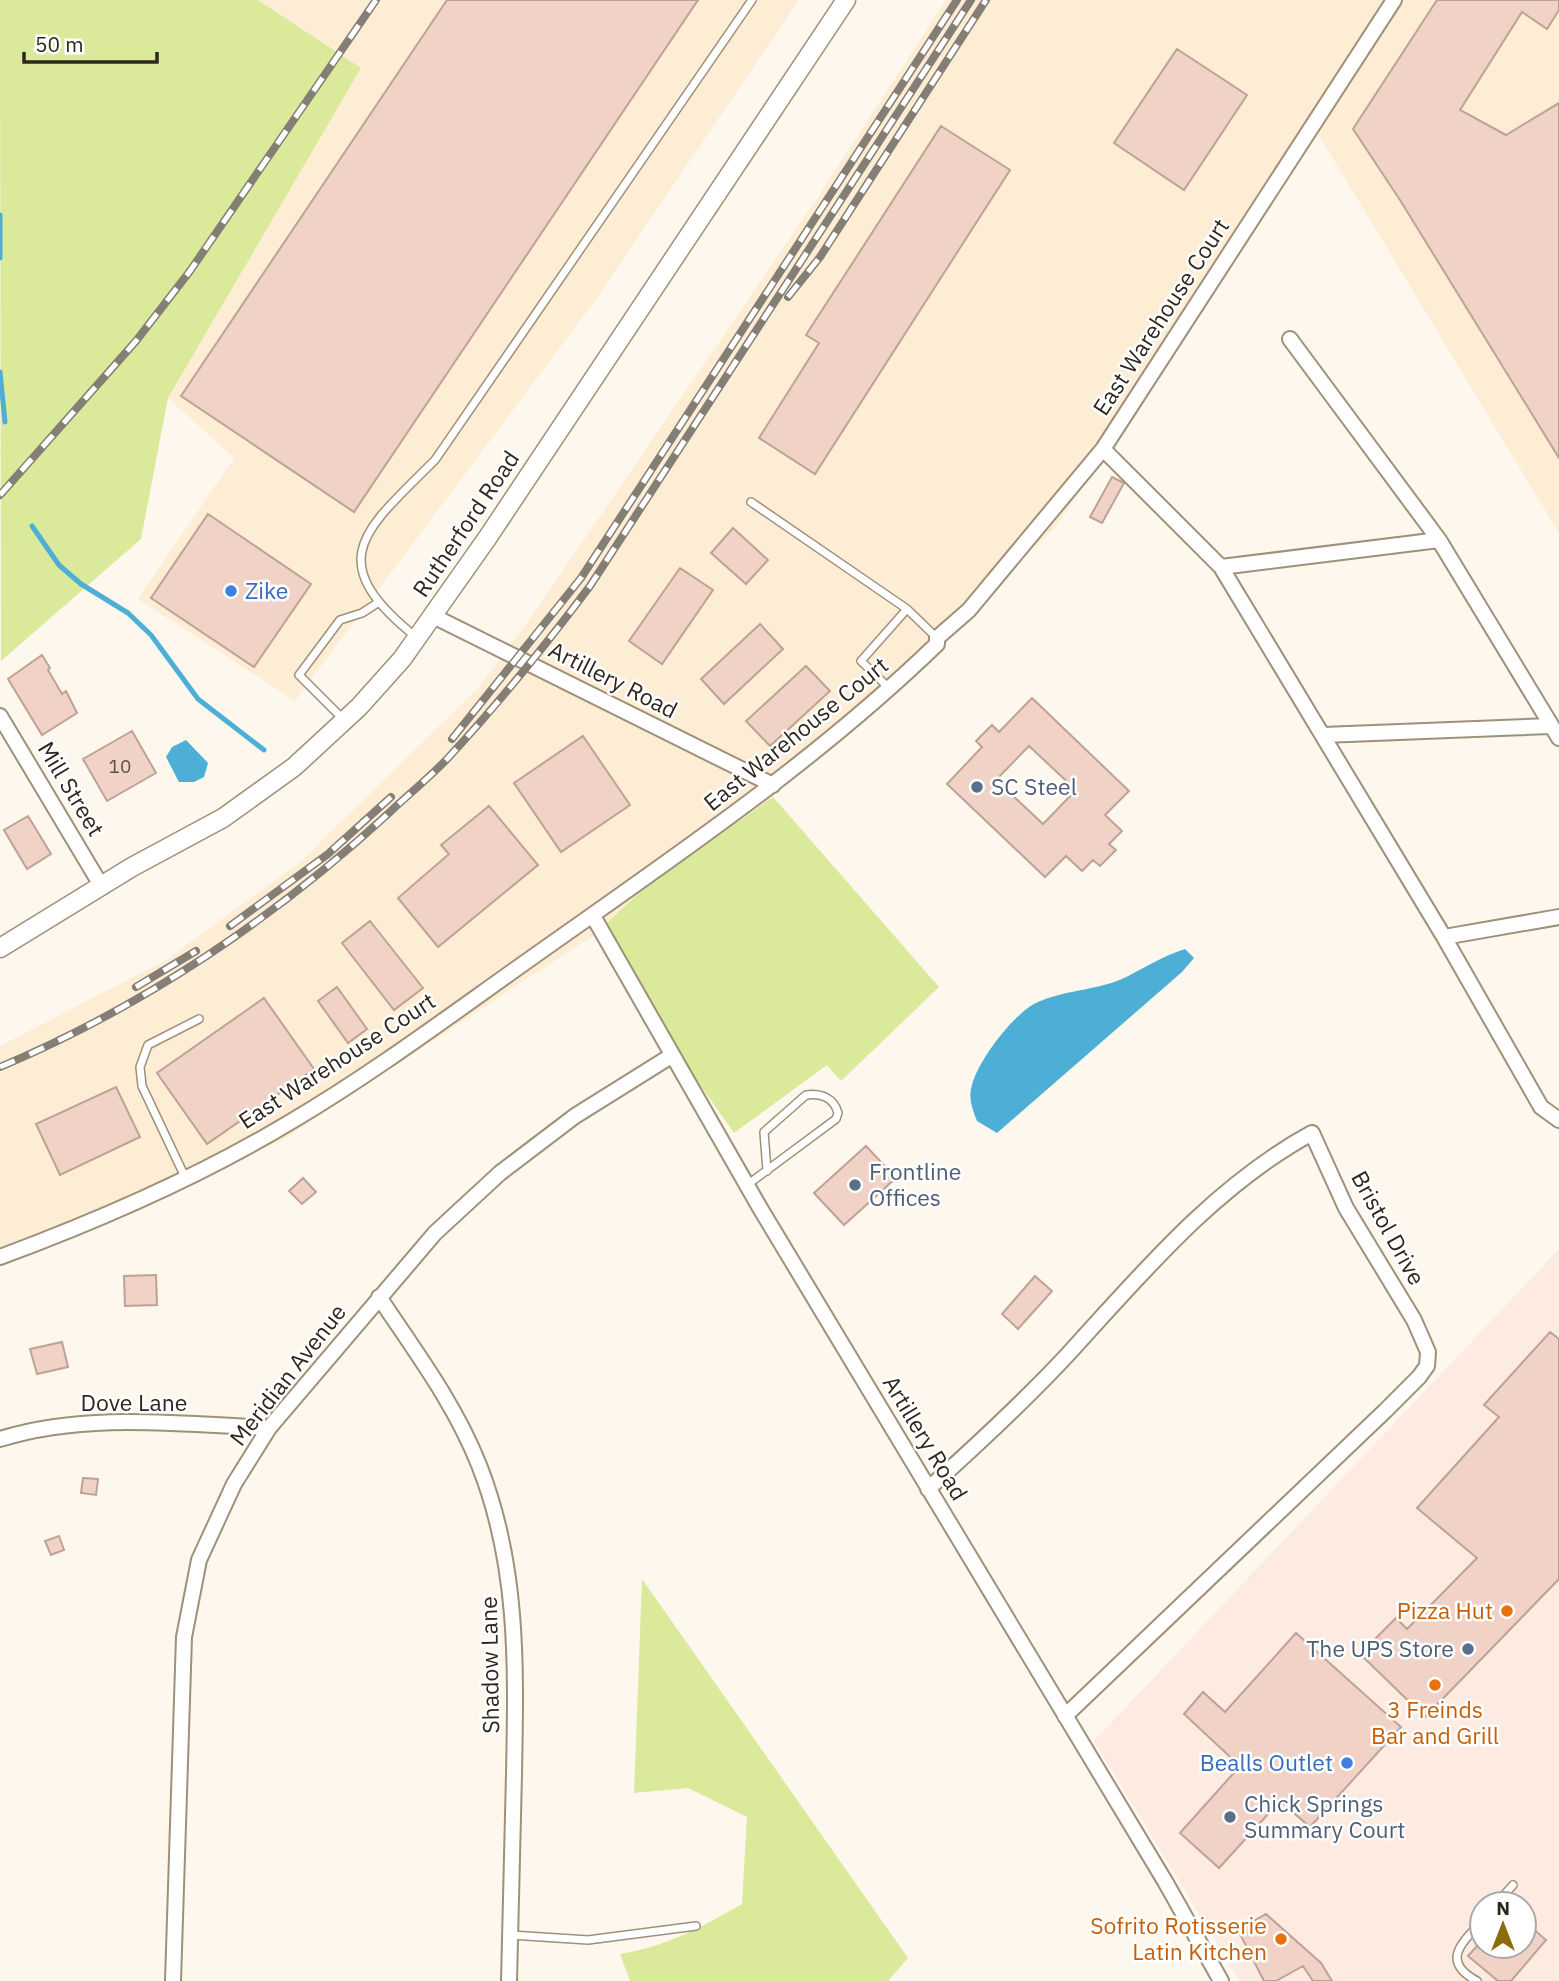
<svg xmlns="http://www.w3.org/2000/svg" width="1559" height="1981" viewBox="0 0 1559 1981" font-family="'IBM Plex Sans',sans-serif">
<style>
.commercial{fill:#fdeae1;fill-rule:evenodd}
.built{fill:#feedd5}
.green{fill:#dbe99b}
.water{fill:#4dafd6}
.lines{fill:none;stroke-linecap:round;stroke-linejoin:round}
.stream{stroke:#4dafd6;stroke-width:5}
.building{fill:#f0d3c6;stroke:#bda295;stroke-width:2;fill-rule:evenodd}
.service-casing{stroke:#9f9079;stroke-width:10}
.minor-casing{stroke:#9f9079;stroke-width:18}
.tertiary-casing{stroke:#9f9079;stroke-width:21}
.service{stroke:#fff;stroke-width:7}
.minor{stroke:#fff;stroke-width:14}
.tertiary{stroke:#fff;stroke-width:18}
.rail-casing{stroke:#857e75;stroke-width:8}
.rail{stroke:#fff;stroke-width:5;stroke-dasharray:16;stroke-linecap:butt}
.shop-dot{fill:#3f7fe0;stroke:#fff;stroke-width:2.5}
.service-dot{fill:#5c6f8a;stroke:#fff;stroke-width:2.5}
.food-dot{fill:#e8710a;stroke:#fff;stroke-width:2.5}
.labels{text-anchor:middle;stroke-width:5;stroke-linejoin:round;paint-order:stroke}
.number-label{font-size:19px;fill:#5e5248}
.street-label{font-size:23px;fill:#2e271e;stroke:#fff}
.shop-label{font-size:23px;fill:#366cbe;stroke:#fff;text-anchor:start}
.service-label{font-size:23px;fill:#4e5e75;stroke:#fff;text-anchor:start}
.food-label{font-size:23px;fill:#c56008;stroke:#fff;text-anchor:end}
</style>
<rect width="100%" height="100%" fill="#fef7ed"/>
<path class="commercial" d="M1559,1249V1981H1240L1094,1741ZM1482,1904H1524V1946H1482Z"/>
<path class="built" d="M258,0H799L592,305L295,701L138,599L234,458L168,398L361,68Z
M946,0H1559V533L1315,129L1117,438L1055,528L773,797L640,892L594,935L281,1141L0,1262V1046L166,960L299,863L479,687L527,623L814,203Z"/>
<path class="green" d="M0,0H258L361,68L168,398L141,539L1,661Z
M773,797L939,987L841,1081L827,1065L734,1133L594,935L640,892Z
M642,1579L908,1958L888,1981H630L620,1954C667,1946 700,1928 742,1904L747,1817L688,1788L634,1793Z"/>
<path class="water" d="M186,740L208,763L204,777L194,782H179L166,757L172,747Z
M1185,949L1194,958L1182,972L997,1133L977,1121C972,1109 968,1097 972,1085C978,1061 1012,1016 1034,1004C1061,990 1094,991 1122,979C1143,969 1162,956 1185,949Z"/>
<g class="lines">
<path class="stream" d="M0,215V258
M0,372L5,422
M32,526L59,565L81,584L128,613L151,635L198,699L264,750"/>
</g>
<path class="building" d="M447,0H698L354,512L181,396Z
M1437,0H1559V10L1547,29L1522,12L1460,110L1506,135L1559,103V458L1400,200L1353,129Z
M1177,49L1247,95L1184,190L1114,143Z
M941,126L1010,170L815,474L759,438L819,343L806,335Z
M1112,477L1124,483L1102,523L1090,517Z
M208,514L311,584L254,667L151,598Z
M733,528L768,560L746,584L711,553Z
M680,568L713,590L662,664L629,641Z
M760,624L783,649L724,704L701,679Z
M42,655L50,668L48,670L62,694L66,691L77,713L42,735L8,679Z
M806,666L830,691L770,746L746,721Z
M1032,698L1129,791L1105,815L1122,831L1109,844L1116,850L1100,866L1093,860L1082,871L1066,856L1045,877L947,784L982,747L976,741L992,725L999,732ZM1029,746L1076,790L1043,824L996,780Z
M132,731L156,773L107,801L83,759Z
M583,736L630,805L561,852L514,783Z
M489,806L538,865L438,947L398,898L449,854L441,845Z
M28,816L51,854L27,869L4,830Z
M370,921L423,988L394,1010L342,943Z
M337,987L367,1029L348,1043L318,1001Z
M264,998L314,1069L207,1144L157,1073Z
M116,1087L140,1137L60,1175L36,1124Z
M866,1146L896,1178L844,1225L814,1193Z
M303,1178L316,1192L302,1204L289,1191Z
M156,1275L157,1305L125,1306L124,1276Z
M1035,1276L1052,1291L1018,1329L1002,1314Z
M1550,1332L1559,1339V1579L1425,1717L1360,1654L1396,1618L1407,1629L1477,1558L1417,1508L1499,1417L1484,1405Z
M62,1342L68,1367L37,1374L30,1349Z
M83,1478L98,1479L96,1495L81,1493Z
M59,1536L64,1550L51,1555L45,1541Z
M1296,1633L1401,1727L1310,1827L1280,1801L1219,1868L1180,1833L1240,1766L1184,1714L1203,1692L1225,1712Z
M1266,1914L1321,1963L1332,1981H1313L1303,1966L1276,1981H1264L1238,1930Z
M1524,1921L1546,1940L1511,1981H1498L1468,1956L1477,1946H1524Z"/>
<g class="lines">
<g class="service-casing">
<path id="service" d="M751,502L907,609L937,638
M416,637C320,560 365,530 435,460L752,0
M889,688L861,661L907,609
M344,720L299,675L340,620L362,613L379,602
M185,1177L142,1086L140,1067L148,1045L199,1019
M747,1185L836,1119L838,1113C834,1098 821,1093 806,1095L764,1132L767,1171
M1496,1904L1513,1885
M511,1935L588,1940L696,1926
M1477,1981C1440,1961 1462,1943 1482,1921"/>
</g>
<g class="minor-casing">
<path id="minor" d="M1290,339L1439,540L1559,738
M1103,449L1221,567L1444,937L1541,1107L1559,1120
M1221,567L1439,540
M433,616L773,785
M0,716L102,887
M1323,735L1550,726
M593,916L760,1208L1166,1883L1221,1981
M1444,937L1559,917
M0,1257C100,1220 201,1176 292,1121C375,1072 452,1014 530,959C671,859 813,764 937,644V638L969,610L1103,449L1394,0
M379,1297C415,1351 455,1404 479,1465C519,1566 516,1668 514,1774C512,1843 511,1912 509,1981
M0,1439C86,1412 181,1424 269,1428
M928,1489C977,1445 1026,1400 1071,1351C1143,1272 1216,1185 1312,1133L1346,1208L1414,1320L1428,1352L1427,1366L1419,1377L1385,1411L1065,1716
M173,1981L184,1637L199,1560L234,1484L269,1428L435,1233L500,1173L575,1116L671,1056"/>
</g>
<g class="tertiary-casing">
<path id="tertiary" d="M0,948L132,867L223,818L294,767L359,707L402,659L488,537L846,0"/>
</g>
<use href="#service" class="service"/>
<use href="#minor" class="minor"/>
<use href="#tertiary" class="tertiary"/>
<g class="rail-casing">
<path id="rail" d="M788,297L820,257L986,0
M0,495L136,341L190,271L376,0
M452,739L581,578L957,0
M230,926L328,854L391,797
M136,987L196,951
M0,1067C143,1007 276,917 390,812C409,794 430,777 448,758C499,703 545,646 590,586L971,0"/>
</g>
<use href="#rail" class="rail"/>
</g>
<g class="shop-dot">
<circle cx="231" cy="591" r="7"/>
<circle cx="1347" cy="1763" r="7"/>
</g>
<g class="service-dot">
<circle cx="977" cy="787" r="7"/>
<circle cx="855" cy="1185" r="7"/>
<circle cx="1468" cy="1649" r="7"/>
<circle cx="1230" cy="1817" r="7"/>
</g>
<g class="food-dot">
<circle cx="1507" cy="1611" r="7"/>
<circle cx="1435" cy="1685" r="7"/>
<circle cx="1281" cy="1939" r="7"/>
</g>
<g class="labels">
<g class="number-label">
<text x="120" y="773">10</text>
</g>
<g class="street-label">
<text transform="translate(1161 317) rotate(-57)" y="8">East Warehouse Court</text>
<text transform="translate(466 524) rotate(-56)" y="8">Rutherford Road</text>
<text transform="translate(613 680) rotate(27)" y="8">Artillery Road</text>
<text transform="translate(796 734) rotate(-39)" y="8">East Warehouse Court</text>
<text transform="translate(71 789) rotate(59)" y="8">Mill Street</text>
<text transform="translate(337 1061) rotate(-33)" y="8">East Warehouse Court</text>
<text transform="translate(1388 1228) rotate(61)" y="8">Bristol Drive</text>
<text transform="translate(288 1375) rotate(-52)" y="8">Meridian Avenue</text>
<text x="134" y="1411">Dove Lane</text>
<text transform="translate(925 1438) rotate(59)" y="8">Artillery Road</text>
<text transform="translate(490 1665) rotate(-91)" y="8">Shadow Lane</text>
</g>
<g class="shop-label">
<text x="245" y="599">Zike</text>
<text x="1333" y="1771" text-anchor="end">Bealls Outlet</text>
</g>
<g class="service-label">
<text x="991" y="795">SC Steel</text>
<text x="869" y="1180">Frontline<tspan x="869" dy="26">Offices</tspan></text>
<text x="1454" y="1657" text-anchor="end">The UPS Store</text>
<text x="1244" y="1812">Chick Springs<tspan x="1244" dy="26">Summary Court</tspan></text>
</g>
<g class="food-label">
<text x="1493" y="1619">Pizza Hut</text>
<text x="1435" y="1718" text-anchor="middle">3 Freinds<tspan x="1435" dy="26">Bar and Grill</tspan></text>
<text x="1267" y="1934">Sofrito Rotisserie<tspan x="1267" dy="26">Latin Kitchen</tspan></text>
</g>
</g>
<g transform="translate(1503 1925)"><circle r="33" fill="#ffffff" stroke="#aba9a5" stroke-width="2"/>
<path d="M0-5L12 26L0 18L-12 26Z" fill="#8b6d0e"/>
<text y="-10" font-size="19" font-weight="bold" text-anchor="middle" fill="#2e271e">N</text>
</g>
<path d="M24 52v10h133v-10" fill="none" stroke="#2e271e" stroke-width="3.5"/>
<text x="35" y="52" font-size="21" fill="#2e271e" stroke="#ffffff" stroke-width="5" paint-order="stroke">50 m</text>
</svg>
